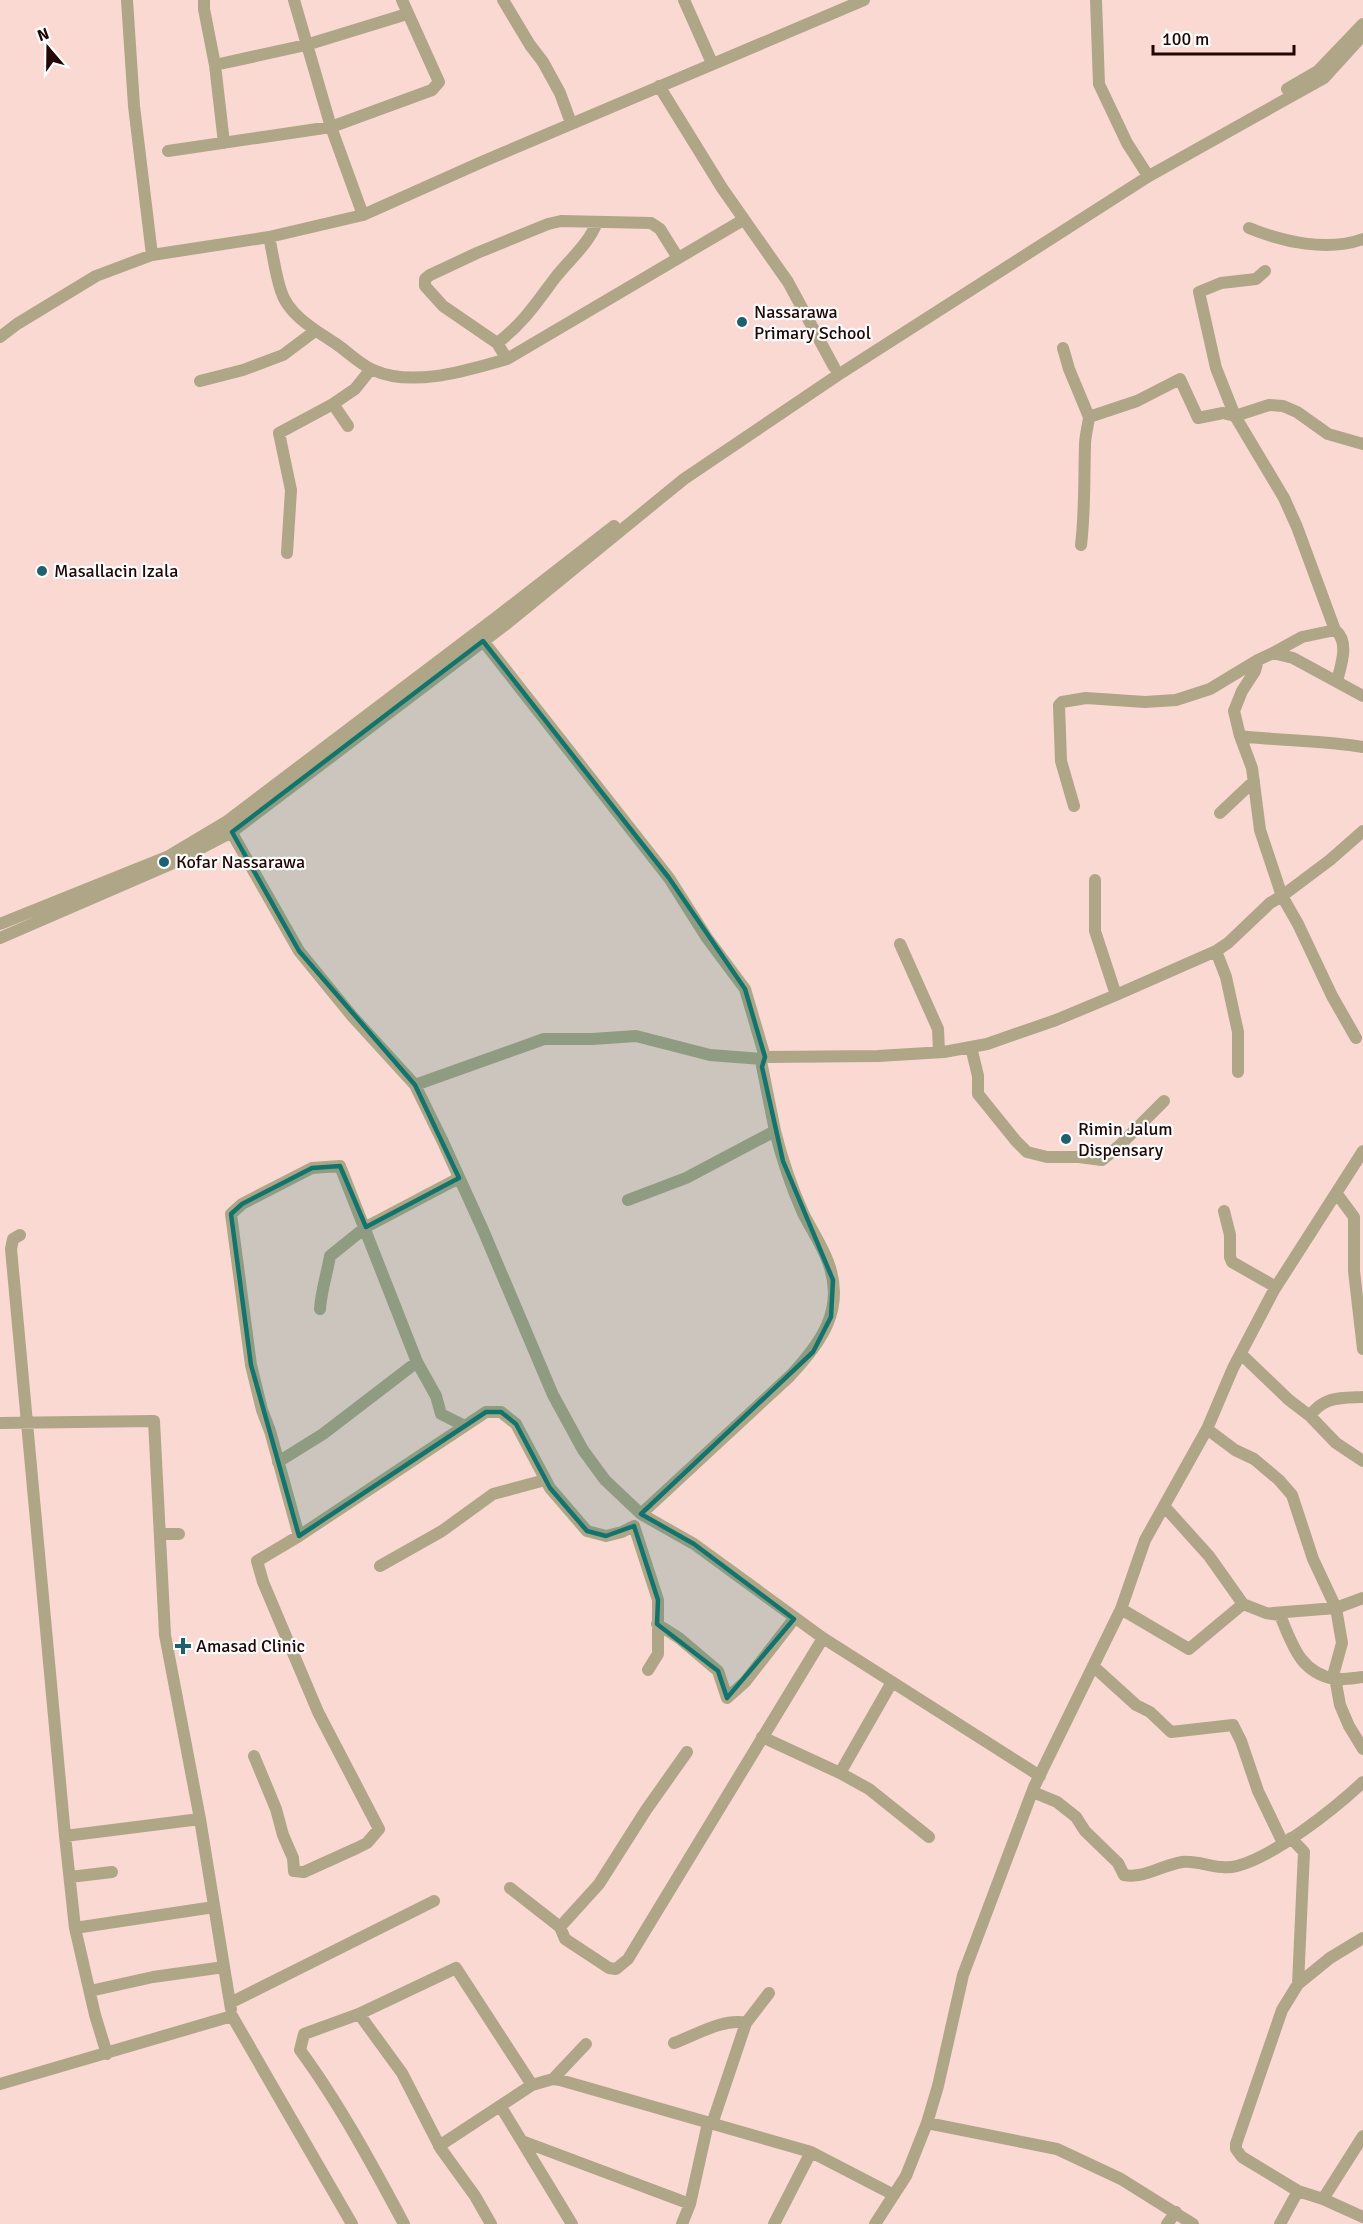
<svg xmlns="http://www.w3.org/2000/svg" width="1363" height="2224" viewBox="0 0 1363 2224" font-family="Signika,sans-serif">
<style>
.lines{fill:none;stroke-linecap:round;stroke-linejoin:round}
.minor{stroke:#afa587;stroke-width:12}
.marked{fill:#0f766e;fill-opacity:0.2;stroke:#0f766e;stroke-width:4.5;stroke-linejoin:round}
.poi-dot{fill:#196370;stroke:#fff;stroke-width:2}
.labels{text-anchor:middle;stroke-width:4.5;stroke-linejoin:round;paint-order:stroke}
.poi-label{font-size:18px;fill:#210603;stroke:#fff;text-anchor:start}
</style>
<rect width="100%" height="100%" fill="#fad9d2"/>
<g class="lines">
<path class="minor" d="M127,0L134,106L152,255
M204,0V9L215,65L224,143
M294,0L331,127L363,215
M503,0L530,45L543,62L560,93L571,123
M684,0L712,63
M1096,0L1099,84L1127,143L1145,171
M215,65L306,45L407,14
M659,86L722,188L788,282L834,367
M1287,89L1318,71L1363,24
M168,151L331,127L432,90L439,82L402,0
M1249,228C1283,242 1328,252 1363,239
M269,237C273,254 275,273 281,291C289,317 319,332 339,346C350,354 361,365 373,370C413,388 468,370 507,359L743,220
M1265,271L1256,279L1221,283L1199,292L1216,368L1235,416L1284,498L1297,527L1335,630L1302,637L1273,653
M0,337L17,324L96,276L152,255L269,237L363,215L484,161L864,0
M497,343C522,325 537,302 555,278C569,260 589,244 597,222
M1063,348L1069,369L1089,417L1137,401L1180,379L1198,418L1223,413L1235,416L1269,405L1283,406L1297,412L1328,434L1363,444
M507,359L497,343L443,306L425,286V279L430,275L477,253L548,224L561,221L651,223L660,229L678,258
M200,381L243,370L283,355L315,331
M333,404L348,426
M1081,545C1085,512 1084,479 1085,445C1085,436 1088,427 1089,417
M287,553L291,490L279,433L333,404L355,389L371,369
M1335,630C1350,642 1341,665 1337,681
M480,637L669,878L707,938L745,989L765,1057
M1258,660L1255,671L1242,691L1234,711L1240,736L1252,768L1260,830L1282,896L1298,924L1332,996L1356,1038
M1240,736C1281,741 1322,740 1363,747
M1074,806L1061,761L1059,705L1062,702L1086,698L1145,702L1176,700L1210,689L1258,660L1273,653L1293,658L1363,696
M1220,813L1254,781
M228,826L299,951L352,1016L415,1085L443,1142L483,1230L553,1395L583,1450L605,1480L641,1514L694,1544L823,1638L1040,1776
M1095,880V931L1116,995
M0,924L169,856L226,822L498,616L614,526
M0,938L171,864L232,832L505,625L684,479L838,375L1149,176L1324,78L1363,35
M900,944L938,1029L939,1052
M1216,951L1226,977L1238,1032V1072
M971,1047L978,1076V1094L1016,1141L1027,1152L1047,1157H1079L1102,1160L1119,1146L1164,1101
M415,1085L544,1039H592L636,1036L710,1055L762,1059
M1337,1194L1354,1217V1271L1363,1349
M628,1200L686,1178L775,1131L761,1061L765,1057L878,1056L944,1052L987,1044L1056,1020L1116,995L1216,951L1228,943L1270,903L1282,896L1330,860L1363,831
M1224,1211L1230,1235V1257L1232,1262L1276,1287
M20,1235L13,1239L11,1249L65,1836L75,1928L95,2015L107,2054
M320,1309C321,1291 327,1274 330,1256L366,1227L459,1178
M1241,1354L1289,1400L1310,1416L1336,1443L1363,1461
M1310,1416C1323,1396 1342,1398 1363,1397
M0,1423L154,1421L165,1635L200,1819L224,1967
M1207,1429L1235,1450L1254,1459L1279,1480L1292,1495L1313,1559L1336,1608L1342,1643L1334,1672L1340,1705L1349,1726L1363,1749
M278,1462L323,1434L417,1362
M1164,1506L1209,1556L1243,1604
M641,1514L790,1376C821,1343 846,1309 828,1262C822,1245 811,1229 803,1213C791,1186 782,1159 775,1131
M160,1534H179
M299,1536L270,1431L262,1410L251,1365L231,1214L242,1204L312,1168L340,1166L417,1362L436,1396L441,1414L465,1426
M380,1566L442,1531L493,1494L545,1480
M1121,1609L1189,1649L1243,1604L1266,1613L1280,1615C1292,1644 1300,1673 1335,1679C1343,1680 1354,1678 1363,1677
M1273,1613L1336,1608L1363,1598
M657,1624L679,1638L718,1671L727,1698L745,1682L794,1619
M1093,1666L1136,1705L1150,1712L1171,1732L1233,1725L1241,1741L1258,1791L1283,1843
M762,1737L840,1773L869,1789L929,1837
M254,1756L276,1809L283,1835L293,1858L294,1871L304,1872L357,1848L367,1843L379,1829L318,1712L263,1582L257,1561L299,1536L486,1412H501L516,1424L550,1488L587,1531L606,1536L622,1532L634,1526L658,1600V1654L648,1670
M840,1773L892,1682
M1033,1792L1057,1802L1076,1817L1085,1831L1118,1863L1124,1875C1144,1879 1162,1865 1182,1862C1200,1860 1219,1871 1237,1866C1275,1856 1334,1809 1363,1782
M65,1836L200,1819
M1291,1838L1304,1852L1298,1984
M70,1877L112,1872
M510,1888L560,1927L565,1939L609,1968L616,1969L628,1959L823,1638
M560,1927L599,1884L646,1810L687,1752
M75,1928L214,1907
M1363,1938L1330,1958L1298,1984L1282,2010L1236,2144V2149L1242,2157L1298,2191L1323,2199L1363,2217
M90,1991L153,1977L224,1967L231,2009
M230,2003L434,1901
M359,2014L402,2073L441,2149L475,2196L491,2224
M674,2043C696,2035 723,2018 746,2023
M553,2079L586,2044
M0,2084L232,2016L352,2224
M501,2107L572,2224
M927,2123L1057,2149L1121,2179L1193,2224
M712,2124L746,2023L769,1993
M522,2141L690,2204
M439,2146L532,2085L553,2079L560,2080L811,2152L894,2195
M1323,2199L1363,2136
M404,2224C373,2166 339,2103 300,2050L304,2034L359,2014L456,1968L532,2085
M682,2224L690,2204L708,2123
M774,2224L811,2152
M875,2224L906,2176L927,2123L938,2086L963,1975L1034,1787L1121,1609L1145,1540L1207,1429L1233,1368L1274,1290L1363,1151
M1167,2224L1176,2212
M1280,2224L1298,2191"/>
</g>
<path class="marked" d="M483,641L669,878L745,989L765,1057L762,1067L783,1161L833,1280L831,1317L813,1352L641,1514L694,1544L794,1619L727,1698L718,1671L657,1624L658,1600L634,1526L606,1536L587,1531L550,1488L516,1424L501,1412H486L299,1536L251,1365L231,1214L242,1204L312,1168L340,1166L366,1227L459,1178L415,1085L299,951L232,832Z"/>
<g class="poi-dot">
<circle cx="742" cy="322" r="6"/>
<circle cx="42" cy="571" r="6"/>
<circle cx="164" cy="862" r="6"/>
<circle cx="1066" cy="1139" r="6"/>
<path d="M180 1637h6v6h6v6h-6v6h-6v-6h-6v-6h6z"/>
</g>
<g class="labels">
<g class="poi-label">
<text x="754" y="318">Nassarawa<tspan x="754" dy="21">Primary School</tspan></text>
<text x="54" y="577">Masallacin Izala</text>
<text x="176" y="868">Kofar Nassarawa</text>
<text x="1078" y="1135">Rimin Jalum<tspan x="1078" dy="21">Dispensary</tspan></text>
<text x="196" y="1652">Amasad Clinic</text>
</g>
</g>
<g transform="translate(48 48) rotate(340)" stroke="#ffffff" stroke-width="4.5" paint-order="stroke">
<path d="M0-4.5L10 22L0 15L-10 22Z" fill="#210603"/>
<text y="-9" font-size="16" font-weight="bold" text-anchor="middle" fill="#210603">N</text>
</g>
<path d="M1153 45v9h141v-9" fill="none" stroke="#210603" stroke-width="3"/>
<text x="1162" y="45" font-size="18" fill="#210603" stroke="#ffffff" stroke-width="4.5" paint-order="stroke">100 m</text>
</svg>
